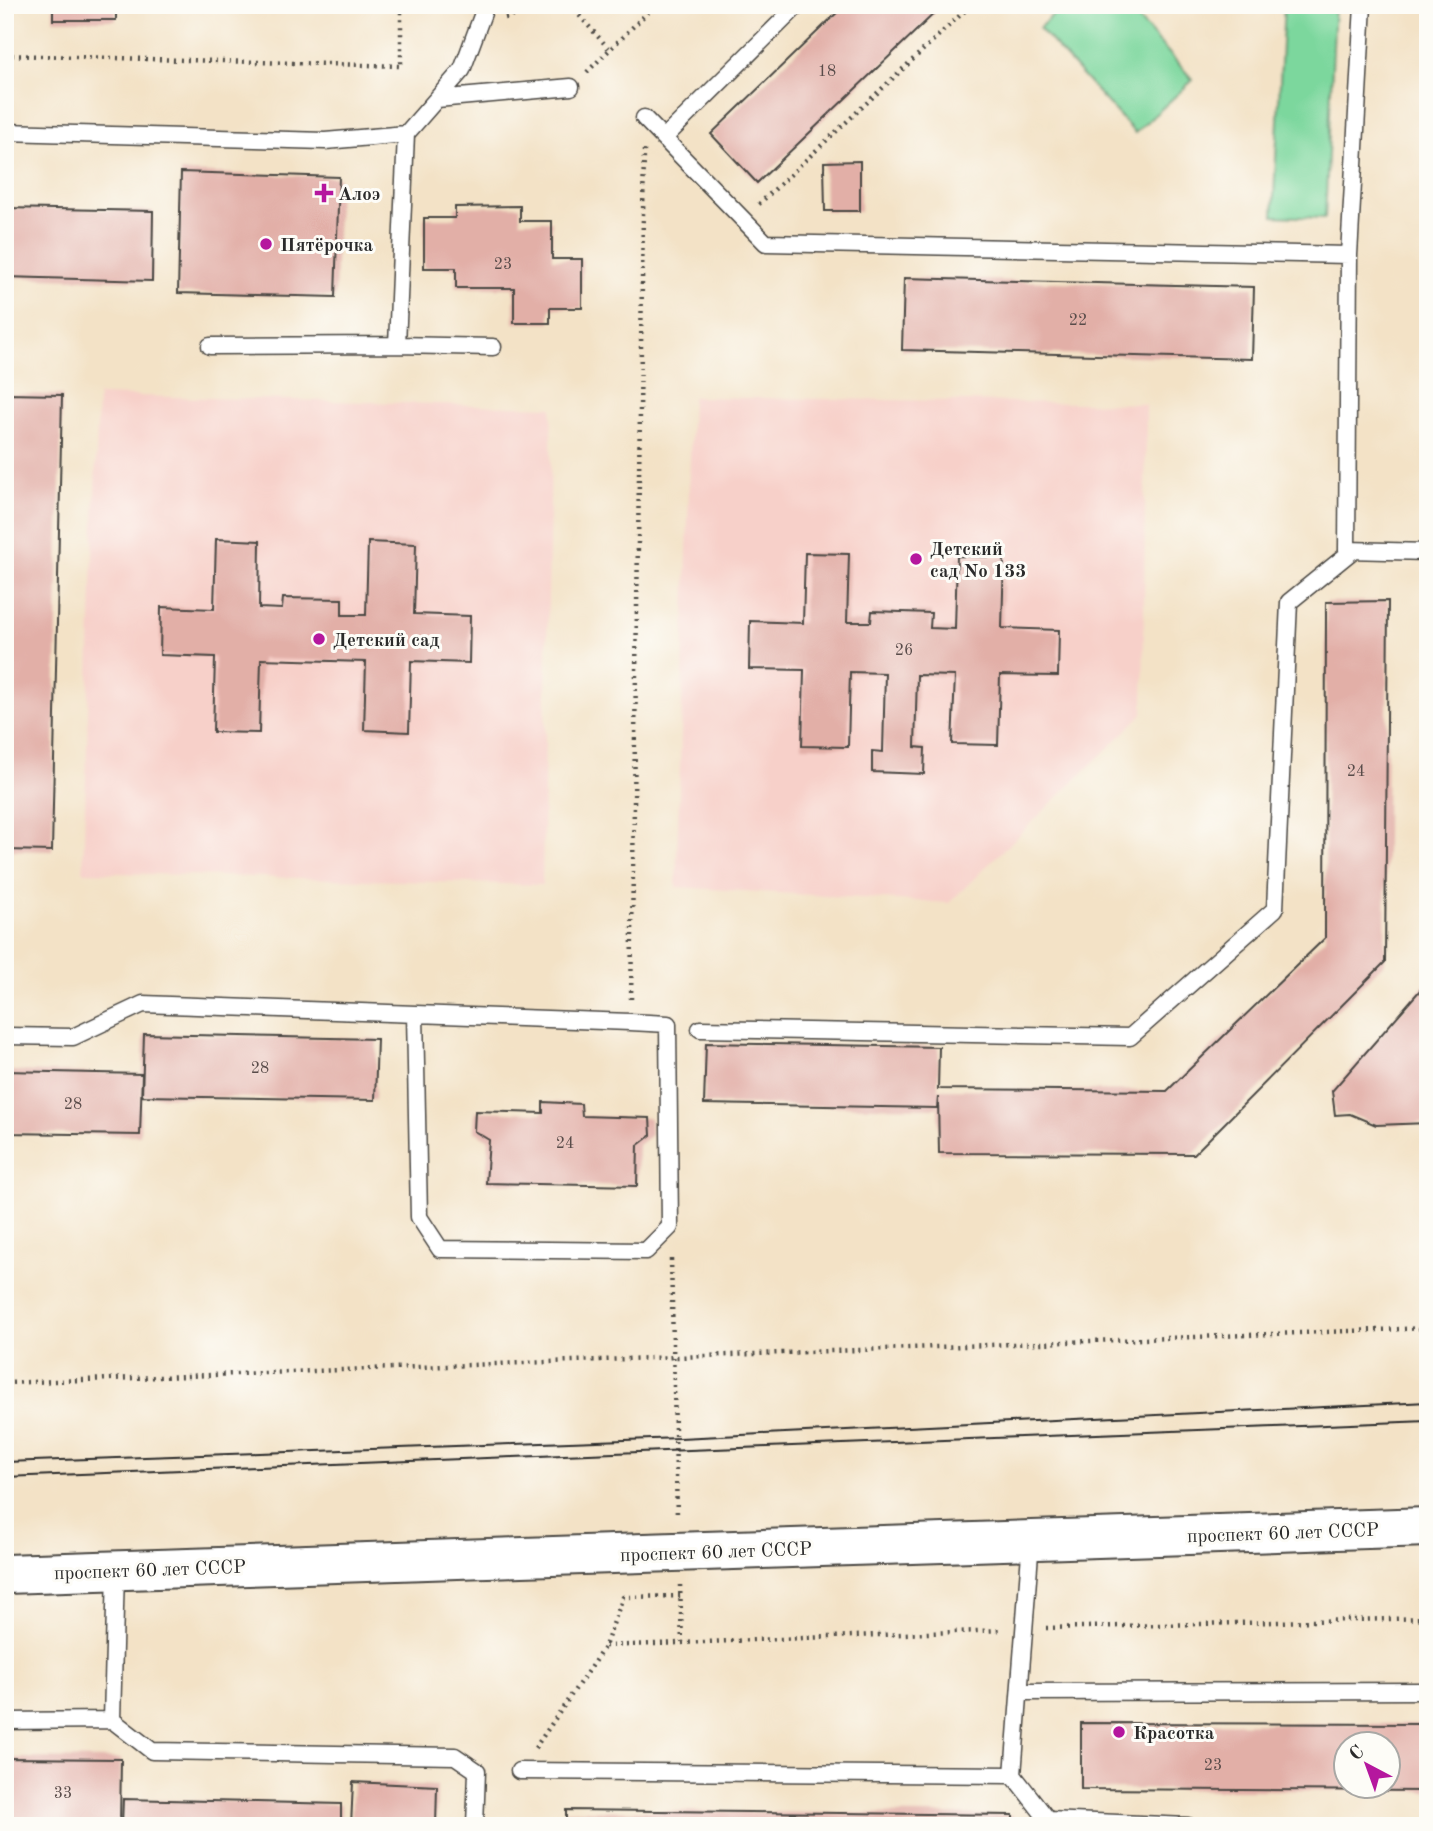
<svg xmlns="http://www.w3.org/2000/svg" width="1433" height="1831" viewBox="0 0 1433 1831" font-family="'Old Standard TT',serif">
<style>
.built{fill:#f7d0c9}
.green{fill:#7cd79d;stroke:#548164;stroke-width:2}
.building{fill:#e2afa7;fill-rule:evenodd}
.lines{fill:none;stroke-linecap:round;stroke-linejoin:round}
.lane-casing{stroke:#494642;stroke-width:19}
.secondary-casing{stroke:#494642;stroke-width:42}
.path{stroke:#494642;stroke-width:4.5;stroke-dasharray:2 5;stroke-linecap:butt}
.lane{stroke:#fff;stroke-width:16}
.secondary{stroke:#fff;stroke-width:38}
.tram{stroke:#2b2b2b;stroke-width:2}
.poi-dot{fill:#b5179e;stroke:#fdfcf7;stroke-width:2.5}
.labels{text-anchor:middle;stroke-width:6;stroke-linejoin:round;paint-order:stroke}
.number-label{font-size:16px;fill:#594c4a}
.poi-label{font-size:19px;font-weight:bold;fill:#2b2b2b;stroke:#fdfcf7;text-anchor:start}
.street-label{font-size:19px;fill:#2b2b2b;stroke:#fdfcf7}
</style>
<rect width="100%" height="100%" fill="#fdfcf7"/>
<filter id="ink" filterUnits="userSpaceOnUse"><feTurbulence type="fractalNoise" baseFrequency=".0143" numOctaves="2"/><feDisplacementMap in="SourceGraphic" scale="14" xChannelSelector="R" yChannelSelector="G"/><feConvolveMatrix kernelMatrix="1 2 1 2 8 2 1 2 1" color-interpolation-filters="sRGB"/></filter>
<filter id="wash" filterUnits="userSpaceOnUse"><feTurbulence type="fractalNoise" baseFrequency=".00686" numOctaves="4" result="noise"/><feDisplacementMap in="SourceGraphic" scale="28" xChannelSelector="R" yChannelSelector="G"/><feGaussianBlur stdDeviation="1.57" result="paint"/><feColorMatrix in="noise" values="0 0 0 0 0 0 0 0 0 0 0 0 0 0 0 0 0 1.4 0 .05"/><feComposite in="paint" operator="in"/></filter>
<g filter="url(#wash)">
<rect width="100%" height="100%" fill="#f3e2c6"/>
<path class="built" d="M98,395L552,407L542,885L83,872Z
M692,397L1146,404L1143,714L949,903L676,887Z"/>
<path class="green" d="M1063,5H1126L1193,80L1135,133L1039,28Z
M1284,5H1335L1325,218L1273,216Z"/>
<g id="blocks">
<path class="building" d="M53,5H116V20H53Z
M845,5H943L757,183L711,134Z
M860,161V211H825L824,162Z
M181,172L339,177L335,297L178,293Z
M520,206V221H552V259H582V308H550V323H514V288H456V268H424V218H455V207Z
M5,208L153,211L152,281L5,277Z
M904,278L1254,287L1252,359L902,350Z
M5,394L62,395L52,851L5,850Z
M216,539L260,541L259,608L282,609L283,598L342,599V615H366L368,542L416,544L414,614L470,616L469,663L411,661L409,732L364,730L366,662L261,659L259,733L213,732L215,657L160,655L161,607L214,609Z
M805,553L849,554L847,622H871L872,611L931,613L930,628L955,629L957,556L1004,557L1002,628L1059,630L1058,676L1000,675L998,745L952,744L955,676L917,675L915,747L925,748L924,774L872,772V751L883,752L885,673L850,672L848,747L802,746L804,670L749,669L750,621L803,623Z
M1388,601L1385,962L1194,1154L939,1153L938,1097L937,1108L704,1104L706,1043L939,1047L938,1089L1167,1091L1325,938L1326,602Z
M1428,981V1123L1376,1125L1350,1114L1335,1115L1332,1091Z
M144,1034L377,1039L375,1100L142,1096Z
M5,1071L142,1074L140,1135L5,1133Z
M543,1102L581,1104L582,1116L650,1118L651,1135L638,1145L637,1186L486,1183L489,1140L474,1131L475,1111L543,1113Z
M1081,1723L1428,1724V1791L1081,1789ZM1346,1744H1388V1786H1346Z
M5,1758L121,1759L120,1826H5Z
M353,1782L437,1786L436,1826H351Z
M123,1799L341,1804V1826H122Z
M566,1810L1013,1815V1826H566Z"/>
</g>
</g>
<g filter="url(#ink)">
<use href="#blocks" fill-opacity="0" stroke="#494642" stroke-width="2"/>
<g class="lines">
<g class="lane-casing">
<path id="lane" d="M1363,5L1349,255L1347,550L1428,552
M437,99L571,87
M644,118L766,243L1349,255
M5,132L325,141L406,134L462,70L486,5
M664,138L798,5
M397,345L406,134
M210,346L397,345L493,347
M700,1029L1130,1037L1275,909L1289,602L1352,551
M5,1036L73,1037L143,1004L630,1022L668,1024L670,1227L646,1251L440,1249L419,1217L415,1014
M116,1571L112,1720L152,1751L455,1756L477,1771L475,1826
M1020,1692L1428,1691
M5,1721L112,1720
M519,1771L1013,1775L1048,1820L1188,1826
M1013,1775L1031,1540"/>
</g>
<g class="secondary-casing">
<path id="secondary" d="M5,1574L1428,1527"/>
</g>
<path class="path" d="M570,5L610,50
M505,18L562,5
M5,55L401,66V5
M587,72L655,5
M759,204L971,5
M631,999L644,150
M671,1259L677,1517
M5,1383L1428,1328
M680,1585L682,1642
M1046,1628L1428,1618
M605,1646L1003,1630
M535,1748L605,1646L623,1597L681,1596"/>
<use href="#lane" class="lane"/>
<use href="#secondary" class="secondary"/>
<path class="tram" d="M5,1462L680,1438L1428,1402
M5,1477L1428,1421"/>
</g>
</g>
<g class="poi-dot">
<path d="M320.5 182.5h7v7h7v7h-7v7h-7v-7h-7v-7h7z"/>
<circle cx="266" cy="244" r="7"/>
<circle cx="916" cy="559" r="7"/>
<circle cx="319" cy="639" r="7"/>
<circle cx="1119" cy="1732" r="7"/>
</g>
<g class="labels">
<g class="number-label">
<text x="827" y="76">18</text>
<text x="503" y="269">23</text>
<text x="1078" y="325">22</text>
<text x="904" y="655">26</text>
<text x="1356" y="776">24</text>
<text x="260" y="1073">28</text>
<text x="73" y="1109">28</text>
<text x="565" y="1148">24</text>
<text x="1213" y="1770">23</text>
<text x="63" y="1798">33</text>
</g>
<g class="poi-label">
<text x="338" y="200">Алоэ</text>
<text x="280" y="251">Пятёрочка</text>
<text x="930" y="555">Детский<tspan x="930" dy="22">сад No 133</tspan></text>
<text x="333" y="646">Детский сад</text>
<text x="1133" y="1739">Красотка</text>
</g>
<g class="street-label">
<text transform="translate(1283 1532) rotate(-2)" y="7">проспект 60 лет СССР</text>
<text transform="translate(716 1551) rotate(-2)" y="7">проспект 60 лет СССР</text>
<text transform="translate(150 1569) rotate(-2)" y="7">проспект 60 лет СССР</text>
</g>
</g>
<rect width="1433" height="1831" fill="none" stroke="#fdfcf7" stroke-width="28"/>
<g transform="translate(1367 1765) rotate(319)"><circle r="33" fill="#fdfcf7" stroke="#a9a8a5" stroke-width="2"/>
<path d="M0-5L12 26L0 18L-12 26Z" fill="#b5179e"/>
<text y="-10" font-size="19" font-weight="bold" text-anchor="middle" fill="#2b2b2b">С</text>
</g>
</svg>
